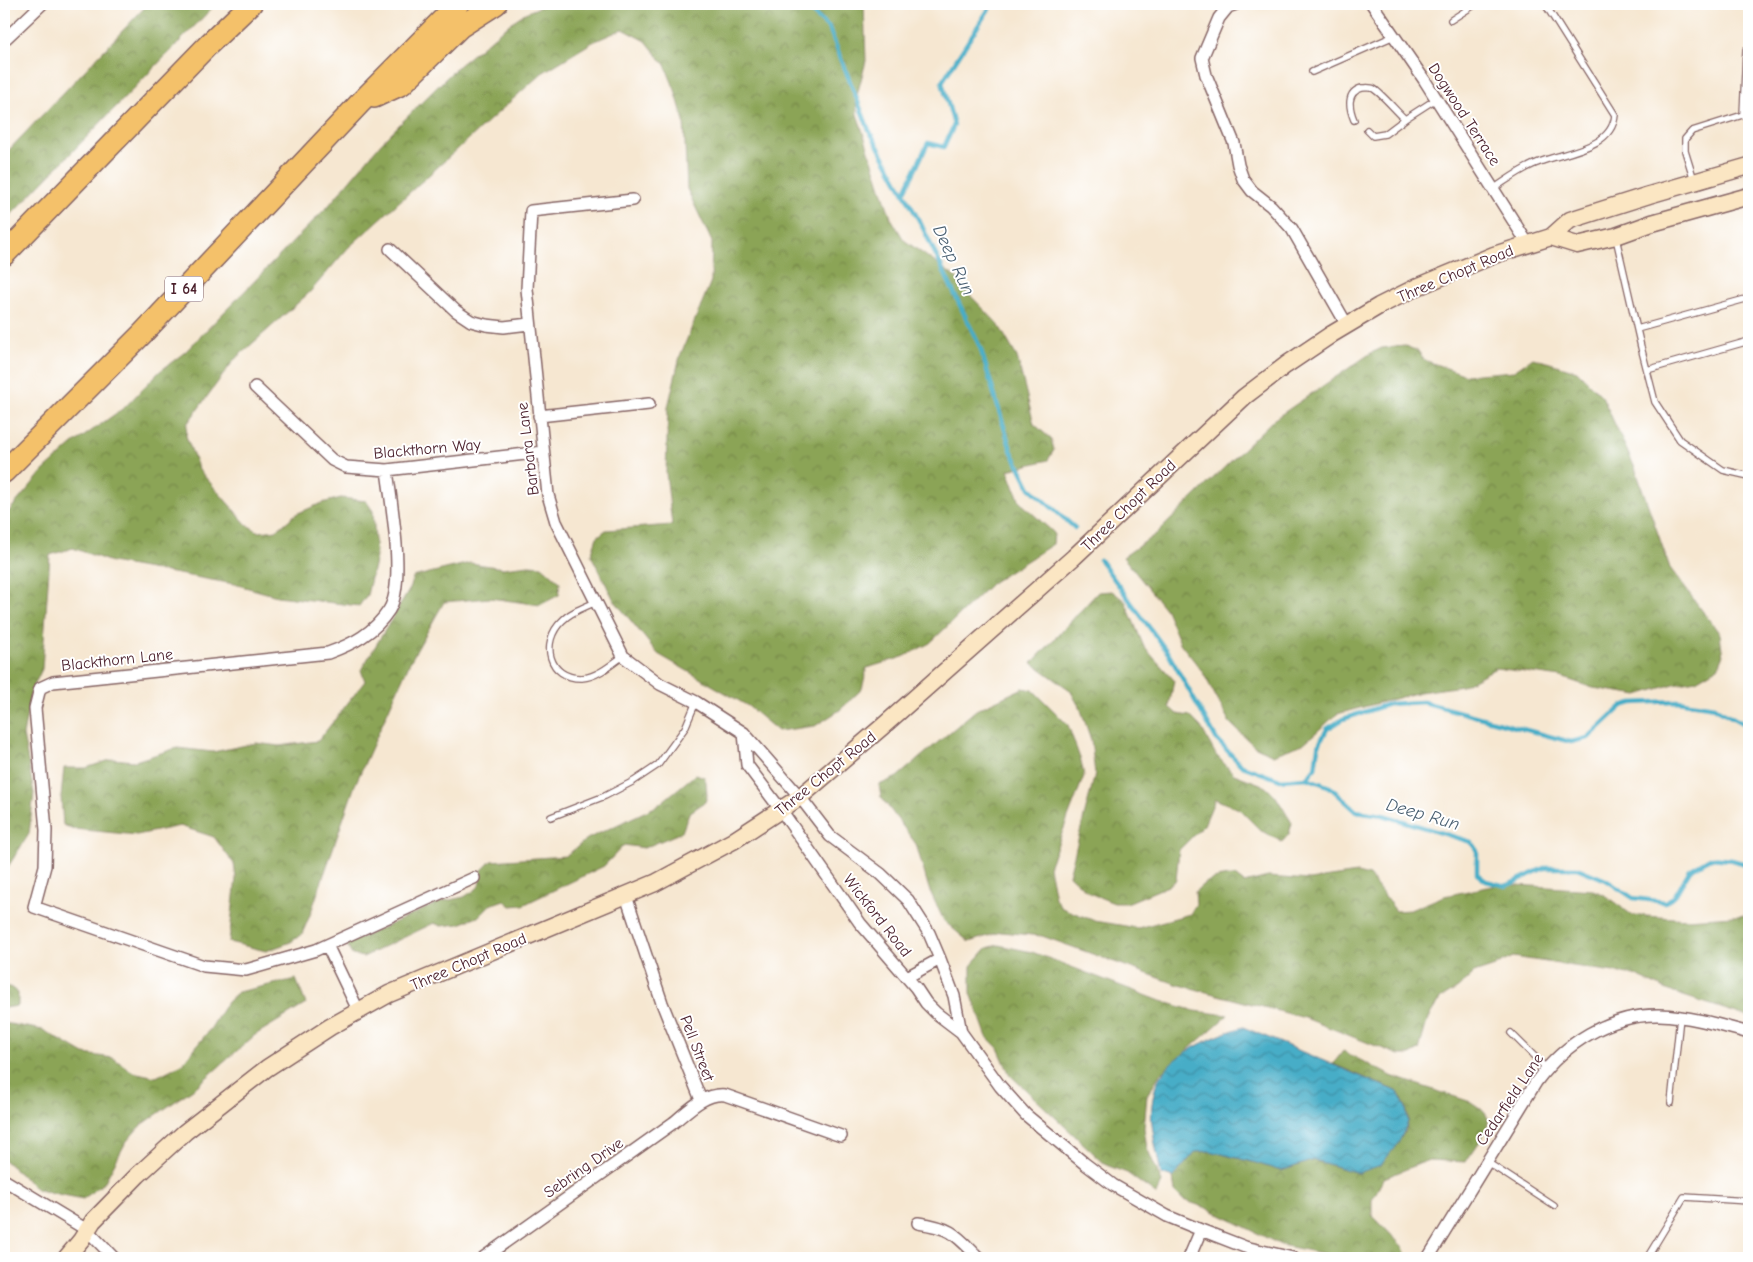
<svg xmlns="http://www.w3.org/2000/svg" width="1753" height="1262" viewBox="0 0 1753 1262" font-family="'Comic Neue',sans-serif">
<style>
.forest{fill:url(#forest-crowns);stroke:#6a6240}
.water{fill:url(#water-waves);stroke:#486679}
.lines{fill:none;stroke-linecap:round;stroke-linejoin:round}
.stream{stroke:#47adc7;stroke-width:4.5}
.lane-casing{stroke:#866565;stroke-width:8}
.street-casing{stroke:#866565;stroke-width:14}
.secondary-casing{stroke:#866565;stroke-width:19}
.highway-casing{stroke:#866565;stroke-width:24}
.lane{stroke:#fff;stroke-width:5.5}
.street{stroke:#fff;stroke-width:11}
.secondary{stroke:#fbe6c3;stroke-width:16}
.highway{stroke:#f4c16a;stroke-width:21}
.labels{text-anchor:middle;stroke-width:4;stroke-linejoin:round;paint-order:stroke}
.shield{fill:#fff;stroke:#80626b;stroke-width:1}
.shield-label{font-size:15px;font-weight:bold;fill:#4a1f2b}
.street-label{font-size:16px;fill:#4a1f2b;stroke:#fff}
.water-label{font-size:18px;font-style:italic;fill:#495f71;stroke:#fff}
</style>
<defs>
<pattern id="forest-crowns" width="20" height="18" patternUnits="userSpaceOnUse" patternTransform="scale(1.25)"><rect width="20" height="18" fill="#8ba456"/><path d="M2 6a3 3 0 1 1 6 0M12 15a3 3 0 1 1 6 0" fill="none" stroke="#748547"/></pattern>
<pattern id="water-waves" width="16" height="10" patternUnits="userSpaceOnUse" patternTransform="scale(1.25)"><rect width="16" height="10" fill="#47adc7"/><path d="M0 5q4-4 8 0t8 0" fill="none" stroke="#3d8ca2"/></pattern>
</defs>
<rect width="100%" height="100%" fill="#fff"/>
<filter id="ink" filterUnits="userSpaceOnUse"><feTurbulence type="fractalNoise" baseFrequency=".02" numOctaves="2"/><feDisplacementMap in="SourceGraphic" scale="10" xChannelSelector="R" yChannelSelector="G"/><feConvolveMatrix kernelMatrix="1 2 1 2 8 2 1 2 1" color-interpolation-filters="sRGB"/></filter>
<filter id="wash" filterUnits="userSpaceOnUse"><feTurbulence type="fractalNoise" baseFrequency=".0096" numOctaves="4" result="noise"/><feDisplacementMap in="SourceGraphic" scale="20" xChannelSelector="R" yChannelSelector="G"/><feGaussianBlur stdDeviation="1.12" result="paint"/><feColorMatrix in="noise" values="0 0 0 0 0 0 0 0 0 0 0 0 0 0 0 0 0 1.4 0 .05"/><feComposite in="paint" operator="in"/></filter>
<g filter="url(#wash)">
<rect width="100%" height="100%" fill="#f6e7d1"/>
<path class="forest" d="M148,4H216L4,222V155Z
M547,4H864L866,61L856,99L857,114L891,218L904,240L958,279L967,292L998,324L1017,357L1034,424L1051,439L1054,450L1048,460L1008,470L1020,502L1054,533L1053,544L992,583L930,643L903,657L867,668L862,689L840,710L815,726L778,731L748,706L658,654L614,600L591,555L597,537L606,530L672,525L666,473L668,407L680,356L711,281L712,242L687,189L684,121L675,90L665,65L646,41L623,29L593,42L542,73L348,248L310,292L234,360L187,424L186,436L199,470L247,525L259,532L277,530L296,514L322,503L341,498L366,501L373,511L376,557L367,595L359,606L277,596L234,584L111,562L73,548L50,555L42,669L31,692L23,735L34,793L29,834L4,873V517L43,471L73,444L125,407L159,372L185,352L330,204L382,142L458,66L512,22L525,13Z
M1405,346L1418,351L1424,360L1466,375L1514,371L1533,358L1577,371L1602,396L1635,468L1670,568L1720,634L1723,657L1718,667L1696,680L1674,684L1638,695L1593,688L1561,677L1496,668L1462,686L1420,692L1337,714L1303,744L1273,755L1254,746L1230,723L1202,671L1180,643L1166,610L1123,557L1156,534L1273,420L1371,353L1382,348Z
M470,563L503,568L529,565L542,566L560,582L559,595L540,605L490,598L444,602L410,662L355,785L310,915L302,934L291,942L266,951L229,942L236,878L234,864L214,837L180,826L137,835L74,829L63,825L61,797L64,768H86L113,759L135,761L177,748L213,752L256,743L279,746L318,741L365,681L361,670L411,587L413,577Z
M1112,591L1125,601L1144,647L1174,680L1169,707L1177,714L1190,716L1201,727L1216,755L1234,774L1263,785L1275,795L1292,823L1289,834L1282,842L1260,830L1239,809L1215,799L1204,825L1179,850L1176,880L1168,886L1127,903H1114L1089,893L1069,875L1095,774L1091,740L1081,710L1070,690L1032,663L1098,592Z
M1023,688L1033,690L1068,725L1081,761L1084,776L1049,867L1055,898L1062,908L1095,921L1138,928L1190,914L1196,904L1195,892C1205,880 1219,876 1235,876L1244,883L1268,877L1310,880L1357,873L1369,876L1396,911L1410,910L1444,896L1502,884L1593,890L1603,894L1632,915L1687,919L1749,915V1017L1674,993L1634,975L1513,957L1495,966L1474,973L1458,988L1440,999L1428,1018L1419,1050L1410,1055H1399L1305,1018L1176,984L1042,936L1001,932L969,942L944,921L929,889L916,844L881,797L879,785L897,777L976,710Z
M696,774L704,777L706,782L707,796L705,802L689,813L682,832L644,848L624,845L604,866L523,905L511,906L504,900L490,905L478,917L459,924L441,926L434,923L363,957L352,955L347,944L440,902L464,897L475,890L479,886L482,870L491,861L566,856L587,839L657,806Z
M998,945L1032,952L1158,1000L1195,1011L1228,1015L1160,1074L1147,1095L1144,1128L1147,1148L1162,1182L1157,1195L1127,1173L1106,1165L1010,1075L998,1048L987,1037L980,1018L971,993V966L987,948Z
M296,979L306,1004L255,1035L197,1086L139,1127L126,1142L104,1183L83,1199L38,1190L4,1160V1023L43,1030L84,1054L113,1058L133,1072L156,1077L182,1064L211,1028L227,1002L238,992Z
M4,986L10,987L18,993V1006L4,1008Z
M1343,1051L1391,1076L1471,1102C1477,1106 1486,1111 1488,1119C1491,1129 1471,1153 1466,1162L1429,1160L1384,1178L1372,1200V1215L1403,1247L1407,1258H1346L1281,1245L1207,1208L1183,1200L1175,1192L1173,1178L1195,1152L1210,1151L1256,1163L1281,1171L1314,1160L1358,1173C1374,1161 1406,1143 1408,1121C1409,1111 1403,1101 1398,1092L1333,1064Z"/>
<path class="water" d="M1243,1027L1398,1092L1406,1108L1408,1122L1399,1142L1381,1165L1358,1173L1314,1160L1281,1171L1256,1163L1210,1151L1195,1152L1173,1178L1161,1174C1158,1158 1154,1141 1152,1125C1150,1112 1153,1086 1161,1075C1180,1050 1214,1036 1243,1027Z"/>
<g class="lines">
<path class="stream" d="M803,4L829,28L869,130L921,224L980,347L1011,450L1030,488L1075,528
M904,193L928,143L944,147L954,125L942,82L992,4
M1100,560L1168,653L1217,740L1242,766L1280,780L1307,778L1330,787L1356,811L1383,815L1471,842L1477,851V874L1486,881L1506,886L1544,868H1577L1606,880L1633,898L1665,902L1674,897L1690,870L1710,858L1732,860L1749,865
M1307,778L1315,768L1318,747L1327,729L1343,719L1389,704L1423,702L1571,742L1588,738L1622,706L1632,703L1678,701L1714,707L1749,727"/>
</g>
</g>
<g filter="url(#ink)">
<g class="lines">
<g class="lane-casing">
<path id="lane" d="M1451,20L1476,4
M1312,72L1394,36
M1743,115L1746,50L1749,53
M1405,119L1436,99
M1354,120C1349,108 1346,92 1362,88C1366,88 1371,87 1374,89C1382,94 1397,112 1405,119L1385,134L1373,136L1367,130
M1694,180L1685,151V139L1692,131L1749,113
M1493,189C1507,180 1521,169 1537,163C1562,152 1612,150 1615,115L1545,4
M1616,238L1641,347L1655,402L1680,440L1723,470L1749,476
M1637,329L1749,298
M1647,370L1749,341
M596,602C585,607 570,612 562,621C540,642 548,679 582,678C597,677 611,665 623,656
M551,817L605,796L634,781L658,765L685,728L696,702
M1511,1033L1546,1068
M1671,1103L1680,1017
M1487,1162L1554,1206
M1647,1258L1684,1197L1749,1201"/>
</g>
<g class="street-casing">
<path id="street" d="M1236,4L1228,7L1219,18L1202,58L1206,75L1234,143L1238,165L1243,179L1252,191L1271,206L1292,229L1347,325
M1372,4L1425,81L1528,244
M4,40L42,4
M633,200L531,211L527,289L548,495L556,522L623,656L660,684L696,702L744,733L800,797L830,836L881,874L908,900L929,933L940,959L954,996L961,1032
M390,249L456,311L471,321L486,325L504,327L529,324
M255,387L332,460L346,467L387,470L543,452
M539,416L649,404
M387,470C391,503 406,583 389,610C374,633 353,644 328,653L53,682L40,688L35,708L46,830L45,866L34,907L204,966L246,970L316,950L474,878
M744,733L747,765L781,810L860,923L916,988L926,1003L936,1013L961,1032L1000,1086L1026,1115L1084,1163L1113,1185L1167,1216L1201,1230L1245,1247L1293,1258
M626,896L662,1003L701,1100
M327,945L359,1012
M907,977L940,959
M4,1180L87,1230L114,1258
M918,1223C953,1228 956,1235 979,1258
M483,1258L673,1123C688,1111 704,1093 725,1095L841,1136
M1189,1258L1201,1230
M1428,1258L1536,1082C1564,1044 1609,1014 1659,1015C1690,1016 1720,1025 1749,1033"/>
</g>
<g class="secondary-casing">
<path id="secondary" d="M1551,237L1577,245L1616,236L1652,223L1749,196
M66,1258L81,1240L93,1221L138,1175L185,1132L267,1068L330,1027L389,994L655,883L733,841L800,797L882,727L1074,557L1244,397L1286,365L1332,334L1379,306L1417,287L1494,255L1551,237L1570,220L1649,195L1749,166"/>
</g>
<g class="highway-casing">
<path id="highway" d="M374,97L402,84L460,27L496,4
M4,255L209,44L251,4
M4,472L143,333L360,103L458,4"/>
</g>
<use href="#lane" class="lane"/>
<use href="#street" class="street"/>
<use href="#secondary" class="secondary"/>
<use href="#highway" class="highway"/>
</g>
</g>
<g class="labels">
<rect class="shield" x="165" y="276.5" width="38" height="25" rx="4"/>
<g class="shield-label">
<text x="184" y="294">I 64</text>
</g>
<g class="street-label">
<text transform="translate(1465 114) rotate(57)" y="6">Dogwood Terrace</text>
<text transform="translate(1455 273) rotate(-23)" y="6">Three Chopt Road</text>
<text transform="translate(427 448) rotate(-5)" y="6">Blackthorn Way</text>
<text transform="translate(527 449) rotate(-97)" y="6">Barbara Lane</text>
<text transform="translate(1128 505) rotate(-44)" y="6">Three Chopt Road</text>
<text transform="translate(117 659) rotate(-6)" y="6">Blackthorn Lane</text>
<text transform="translate(825 773) rotate(-39)" y="6">Three Chopt Road</text>
<text transform="translate(878 915) rotate(52)" y="6">Wickford Road</text>
<text transform="translate(468 961) rotate(-23)" y="6">Three Chopt Road</text>
<text transform="translate(698 1048) rotate(69)" y="6">Pell Street</text>
<text transform="translate(1509 1099) rotate(-56)" y="6">Cedarfield Lane</text>
<text transform="translate(583 1167) rotate(-35)" y="6">Sebring Drive</text>
</g>
<g class="water-label">
<text transform="translate(954 260) rotate(65)" y="6">Deep Run</text>
<text transform="translate(1423 814) rotate(16)" y="6">Deep Run</text>
</g>
</g>
<rect width="1753" height="1262" fill="none" stroke="#fff" stroke-width="20"/>
</svg>
